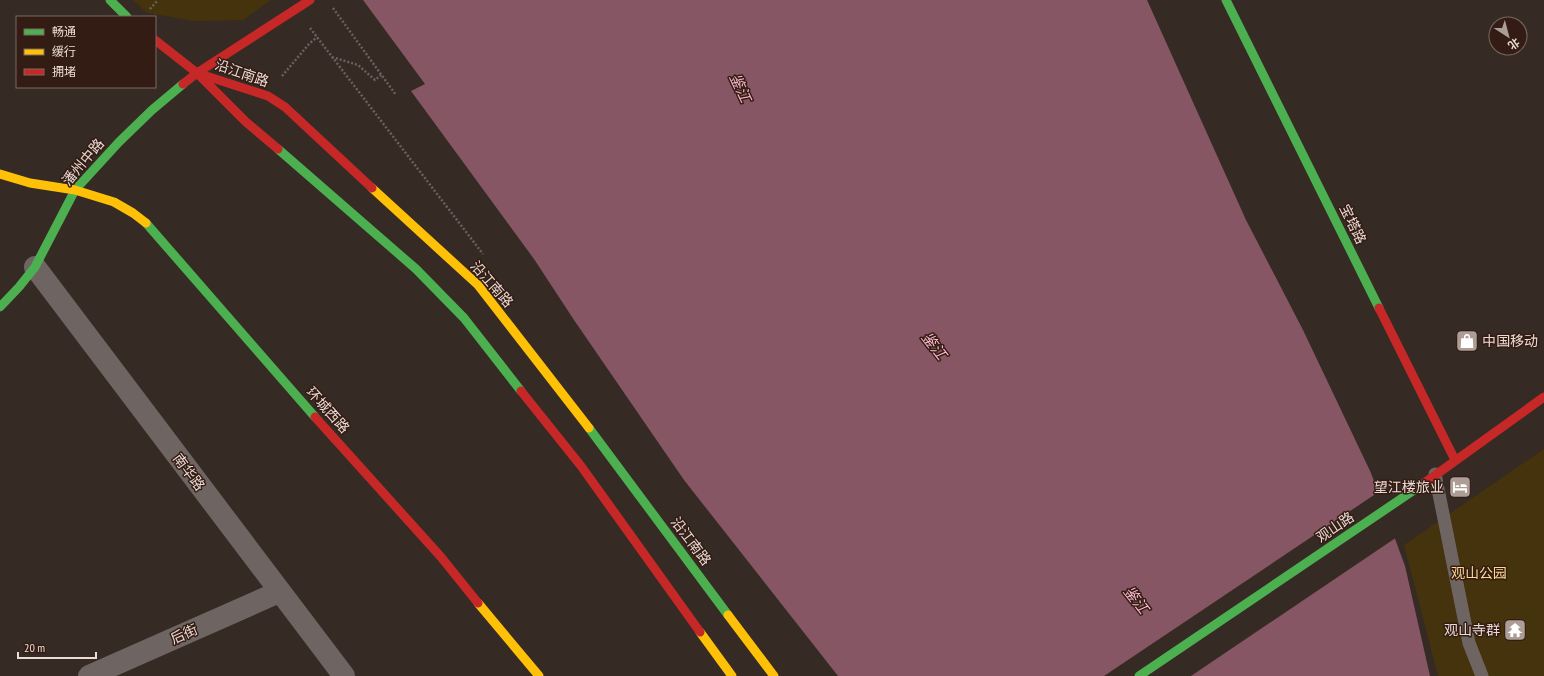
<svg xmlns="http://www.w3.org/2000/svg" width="1544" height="676" viewBox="0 0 1544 676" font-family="'PT Sans Narrow','Noto Sans SC',sans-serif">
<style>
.green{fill:#44330c}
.water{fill:#865664}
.pier{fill:#362a24}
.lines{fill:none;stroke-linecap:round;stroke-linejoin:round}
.path{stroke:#6b615f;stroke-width:2.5;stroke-dasharray:2 2;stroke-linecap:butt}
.lane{stroke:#6e6563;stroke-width:13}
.street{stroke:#6e6563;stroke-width:22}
.fast{stroke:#4caf50;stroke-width:9}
.slow{stroke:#ffc107;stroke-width:9}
.jam{stroke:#c62828;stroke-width:9}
.labels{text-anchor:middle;stroke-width:3;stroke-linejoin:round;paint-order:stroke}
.street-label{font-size:14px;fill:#ebdbd5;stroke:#331c13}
.poi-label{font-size:14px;fill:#ebdbd5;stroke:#331c13;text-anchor:end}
.park-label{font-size:14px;fill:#fdd98e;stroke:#331c13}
.water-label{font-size:15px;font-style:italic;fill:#fdbace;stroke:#331c13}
</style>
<rect width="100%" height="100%" fill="#362a24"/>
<path class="green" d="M133,0H271L243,20L195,21L147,13Z
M1544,449V676H1438L1404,545Z"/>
<path class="water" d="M363,0H1147L1246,220L1303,330L1371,473L1405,566L1430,676H838L684,480L574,320L534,259L411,91L425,84Z"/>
<path class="pier" d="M1380,491L1397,537L1191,676H1104Z"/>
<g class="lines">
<path class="path" d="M333,8L396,95
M150,9L158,0
M310,28L483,254
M332,57L358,65L375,80L381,75
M282,76L309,44L317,37"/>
<path class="lane" d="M1435,474L1469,643L1482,676"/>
<path class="street" d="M35,267L344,676
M89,676L279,592"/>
<path class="fast" d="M110,0L127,17
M1226,0L1379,308
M278,149L416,269L464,318L521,391
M146,223L315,417
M0,307L19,287L35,267L75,190L119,142L152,110L183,84
M589,428L728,615
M1139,676L1423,484"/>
<path class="slow" d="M0,174L30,183L75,190L114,202L133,213L146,223
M372,188L478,285L589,428
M478,603L539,676
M728,615L774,676
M700,632L732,676"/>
<path class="jam" d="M155,40L197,73L246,122L278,149
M203,75L268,96L285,107L372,188
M183,84L197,73L310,0
M1379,308L1455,460
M521,391L581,466L700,632
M315,417L441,557L478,603
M1423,484L1544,397"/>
</g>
<defs>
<g id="shop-square" transform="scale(1.15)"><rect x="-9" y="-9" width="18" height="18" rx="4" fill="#ac9d97" stroke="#331c13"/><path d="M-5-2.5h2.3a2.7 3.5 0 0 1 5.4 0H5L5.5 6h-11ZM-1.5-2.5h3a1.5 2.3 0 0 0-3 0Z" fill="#fff"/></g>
<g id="hotel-square" transform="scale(1.15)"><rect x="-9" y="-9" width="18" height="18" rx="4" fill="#ac9d97" stroke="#331c13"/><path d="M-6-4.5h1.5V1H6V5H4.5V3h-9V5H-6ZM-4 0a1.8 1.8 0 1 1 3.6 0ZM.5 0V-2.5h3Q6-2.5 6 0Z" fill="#fff"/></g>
<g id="temple-square" transform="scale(1.15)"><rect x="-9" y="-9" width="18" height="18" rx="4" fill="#ac9d97" stroke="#331c13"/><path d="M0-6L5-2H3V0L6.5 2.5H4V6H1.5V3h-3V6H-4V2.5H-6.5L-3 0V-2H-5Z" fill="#fff"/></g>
</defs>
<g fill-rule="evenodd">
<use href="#shop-square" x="1467" y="341"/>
<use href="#hotel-square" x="1460" y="487"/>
<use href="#temple-square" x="1515" y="630"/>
</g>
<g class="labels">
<g class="street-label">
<text transform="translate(242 73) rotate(19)" y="5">沿江南路</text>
<text transform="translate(83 162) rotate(-50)" y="5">潘州中路</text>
<text transform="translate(1353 224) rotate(64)" y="5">宝塔路</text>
<text transform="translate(492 284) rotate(49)" y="5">沿江南路</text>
<text transform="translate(328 410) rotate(48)" y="5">环城西路</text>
<text transform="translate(189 472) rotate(53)" y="5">南华路</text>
<text transform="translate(1335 527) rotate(-34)" y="5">观山路</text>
<text transform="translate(691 541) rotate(53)" y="5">沿江南路</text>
<text transform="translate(184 634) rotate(-24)" y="5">后街</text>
</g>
<g class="poi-label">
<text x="1482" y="346" text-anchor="start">中国移动</text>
<text x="1444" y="492">望江楼旅业</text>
<text x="1500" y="635">观山寺群</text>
</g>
<g class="park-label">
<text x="1479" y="578">观山公园</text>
</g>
<g class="water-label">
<text transform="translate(740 88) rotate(65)" y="5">鉴江</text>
<text transform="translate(934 346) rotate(52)" y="5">鉴江</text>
<text transform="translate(1136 600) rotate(52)" y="5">鉴江</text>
</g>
</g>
<rect x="16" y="16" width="140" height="72" fill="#331c13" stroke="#7d6861"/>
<rect x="24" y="29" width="20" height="6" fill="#4caf50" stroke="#7d6861"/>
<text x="52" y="36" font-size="12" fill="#ebdbd5">畅通</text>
<rect x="24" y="49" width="20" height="6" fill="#ffc107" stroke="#7d6861"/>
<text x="52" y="56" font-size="12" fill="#ebdbd5">缓行</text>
<rect x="24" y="69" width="20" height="6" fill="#c62828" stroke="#7d6861"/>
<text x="52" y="76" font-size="12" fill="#ebdbd5">拥堵</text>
<g transform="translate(1508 36) rotate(144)"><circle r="19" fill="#331c13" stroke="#7d6861"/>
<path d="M0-3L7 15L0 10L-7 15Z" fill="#ac9d97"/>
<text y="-6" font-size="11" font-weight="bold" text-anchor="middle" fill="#ebdbd5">北</text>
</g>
<path d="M18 652v6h78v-6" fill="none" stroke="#ebdbd5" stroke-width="2"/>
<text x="24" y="652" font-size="12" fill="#ebdbd5" stroke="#331c13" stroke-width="3" paint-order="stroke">20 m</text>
</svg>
